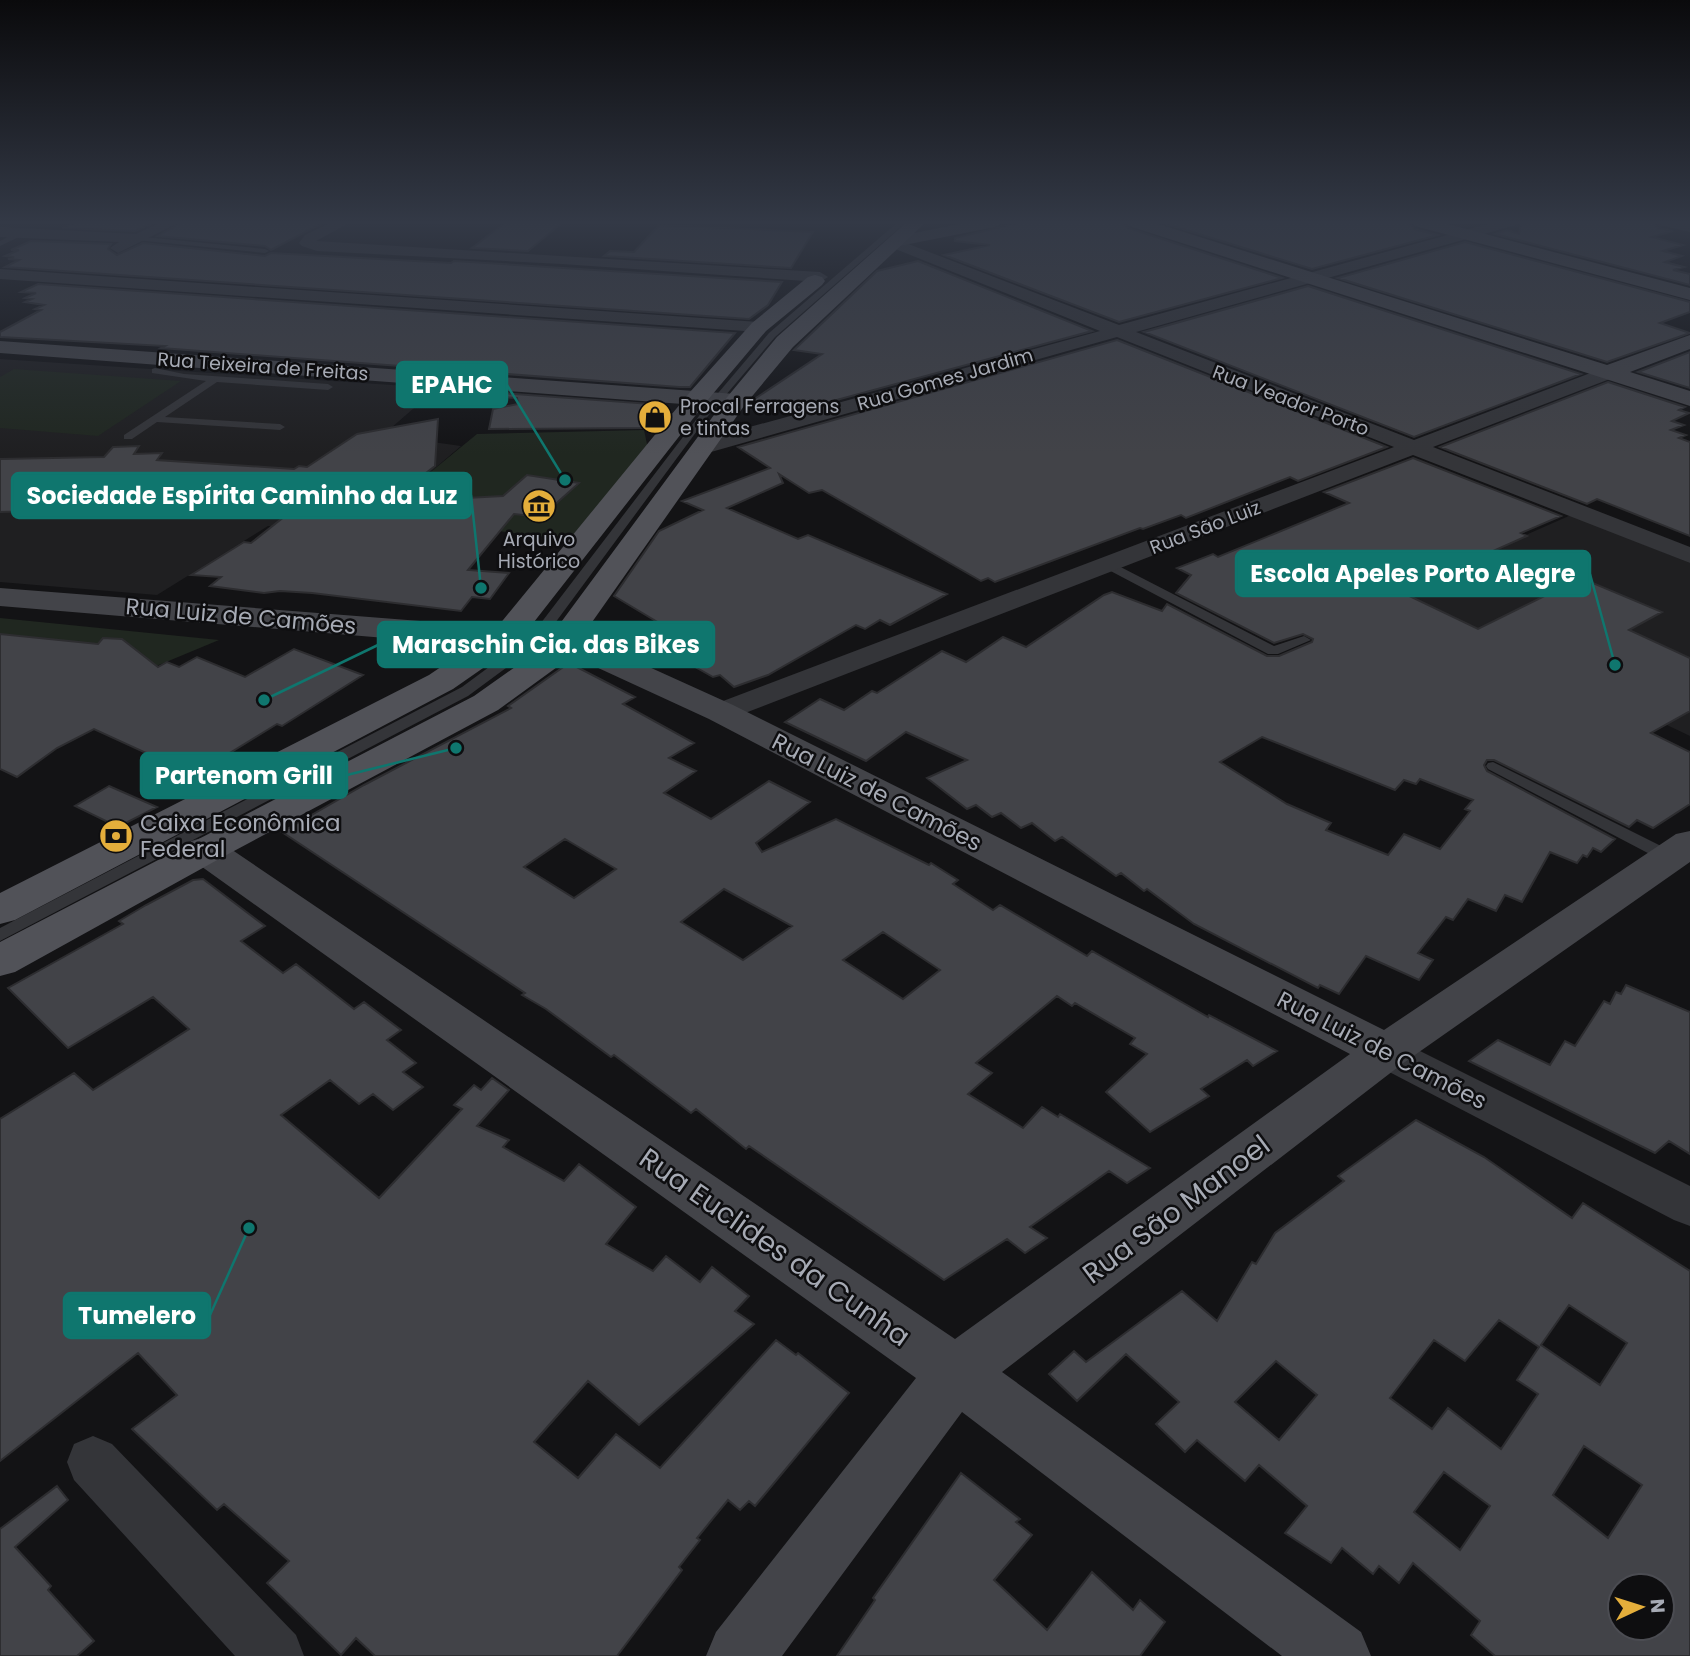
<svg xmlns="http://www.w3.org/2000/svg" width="1690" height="1656" viewBox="0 0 1690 1656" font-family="Poppins,sans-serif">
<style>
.built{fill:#1f1f21}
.green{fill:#202720}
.building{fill:#424348;stroke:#2d2d30;stroke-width:2;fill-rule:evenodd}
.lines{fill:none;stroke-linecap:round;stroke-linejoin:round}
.lane{fill:#343539;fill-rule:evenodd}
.street{fill:#343539;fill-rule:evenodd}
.secondary{fill:#434449;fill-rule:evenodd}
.primary{fill:#515258;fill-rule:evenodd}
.labels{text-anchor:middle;stroke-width:5;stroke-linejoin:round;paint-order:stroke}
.far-street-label{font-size:19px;fill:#a6aab4;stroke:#0e0e10}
.far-poi-label{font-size:19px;fill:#a6aab4;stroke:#0e0e10;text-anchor:start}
.street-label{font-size:23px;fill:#a6aab4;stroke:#0e0e10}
.poi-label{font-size:23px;fill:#a6aab4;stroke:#0e0e10;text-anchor:start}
.near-street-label{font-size:28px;fill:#a6aab4;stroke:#0e0e10}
.leader{fill:none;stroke:#0f766e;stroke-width:2.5}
.callout-dot{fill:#0f766e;stroke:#0e0e10;stroke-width:2.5}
.callout{fill:#0f766e;stroke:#0f766e;stroke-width:2.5}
.callout-label{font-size:24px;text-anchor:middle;font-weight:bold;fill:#fff}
</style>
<rect width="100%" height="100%" fill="#131315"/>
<path class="built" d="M0,359L437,388L383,435L461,446L357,535L268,526L157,595L0,582Z
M1571,515L1690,563V736L1392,594Z"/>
<path class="green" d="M14,369L181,381L98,436L0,428V377Z
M644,430L648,449L571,540L377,516L477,434Z
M0,618L219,640L12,726L0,742Z"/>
<path class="building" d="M77,222H155L135,231L62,228Z
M182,222H324L271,250L265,246L158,236Z
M506,222H563L528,251L472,248Z
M1022,222H1123L1128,228L1282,278L1119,322L944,255L990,245L955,241V238Z
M1160,222H1409L1414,229L1438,235L1312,269Z
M1521,222H1654L1658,228L1673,231L1652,237L1683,245L1663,251L1682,256L1665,262L1684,267L1673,270L1690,274V285L1495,234L1507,230L1519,234Z
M659,225L813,232L791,268L604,256L610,251L634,252Z
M31,241L111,244L108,249L117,255L143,243L265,256L271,253L451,263L454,261L782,282L768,305L749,319L5,267L19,260L8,259L14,257L5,256L19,250H11Z
M1465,242L1690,302V312L1660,323L1690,333L1607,362L1338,278Z
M918,261L1092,331L807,408L750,402L822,354L794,350L877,271Z
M38,284L735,333L690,387H679L161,348L165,346L0,337V332L41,310L35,309L44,305L25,302L32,299L25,298L36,293L21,292Z
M1308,286L1581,374L1414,437L1144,332Z
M1117,340L1387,447L1298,481L1290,477L1186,518L1181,515L1143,529L1140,528L995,582L988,578L981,581L822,490L809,493L779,474L783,483L727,508L798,539L808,535L947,594L890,625L880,620L865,629L856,625L768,675L734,687L720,675L713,677L658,646L679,635L614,596L659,531L703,510L682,501L770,468L738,447Z
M1690,352V388L1638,372Z
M1608,382L1685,407L1679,410L1689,413L1672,421L1684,425L1671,430L1686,435L1679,438L1690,442V536L1597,499L1587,504L1440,447Z
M420,387L665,405L644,428L489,429L493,409L518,404L517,398L415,391Z
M438,419L435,466L388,502L503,496L527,475L579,483L541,517L514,514L468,570L509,573L490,599L472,597L461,611L312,593L280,591L264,593L210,586L221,577L191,575L244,542L251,543L304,501L236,491L214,508L122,497L97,515L77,510L0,512V459L104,457L113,447L139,446L134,454L162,453L157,460L294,469L299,466L307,467L357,434Z
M1413,458L1561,516L1521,533L1527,536L1401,592L1478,629L1581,578L1662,612L1629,630L1690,658V711L1651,733L1690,752V804L1653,828L1637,820L1629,827L1494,760H1487L1484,765L1487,771L1615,839L1601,852L1593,848L1587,857L1583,855L1577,863L1550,852L1522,902L1505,895L1496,911L1468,899L1453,920L1446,917L1418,953L1433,960L1419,980L1366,956L1339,994L1320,985L1318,988L1194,924L1147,889L1144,891L1121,873L1116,876L1062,837L1055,841L1032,823L1021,828L1001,813L992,817L976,805L967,809L927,778L967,760L906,732L866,761L785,722L820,699L844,710L872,691L877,693L942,651L966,662L1003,637L1026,647L1104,595L1112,592L1162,611L1167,604L1267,656H1279L1312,642L1313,639L1303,634L1274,643L1176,593L1191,575L1177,568L1213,554L1218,557L1349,503L1324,492ZM1262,737L1395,790L1404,780L1416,784L1420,779L1473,800L1465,809L1470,811L1440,849L1404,834L1388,855L1326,830L1331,823L1287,804L1220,762Z
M0,634L98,644L103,638L122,639L158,667L167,662L179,667L197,657L245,677L294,649L363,675L282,726L277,724L194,775L94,729L57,748L17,777L0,769Z
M569,663L635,697L623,704L694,743L669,758L696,771L664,793L711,819L769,781L810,802L756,843L762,852L836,819L929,865L931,863L958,880L953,884L993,910L1000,905L1087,956L1092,951L1208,1017L1209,1015L1277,1051L1253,1066L1247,1060L1201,1089L1209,1096L1150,1132L1106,1092L1147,1054L1130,1044L1135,1038L1075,1003L1072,1006L1057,996L976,1063L992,1073L968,1094L1023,1128L1042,1107L1058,1117L1060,1114L1150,1168L1127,1183L1109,1171L1030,1227L1047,1238L1025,1253L1007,1239L944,1280L749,1146L746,1149L696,1109L691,1113L614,1055L611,1057L546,1009L522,995L525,993L282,832L364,785L511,708L508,706ZM565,839L616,869L574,898L524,867ZM724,889L792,926L743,960L681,922ZM883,932L940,970L903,999L843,960Z
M109,786L157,807L118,827L75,806Z
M203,879L265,926L241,941L283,973L296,964L354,1009L364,1002L401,1030L387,1040L416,1063L403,1072L423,1087L393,1110L373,1094L359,1104L330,1080L281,1115L379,1198L462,1109L454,1105L474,1085L481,1090L492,1078L509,1090L477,1126L509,1140L503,1147L564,1181L579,1164L636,1207L606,1244L653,1271L666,1256L700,1282L712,1267L749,1296L735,1311L754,1324L639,1425L588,1381L534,1442L578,1478L616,1434L660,1468L776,1340L796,1355L798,1353L849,1393L755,1506L749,1501L740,1510L728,1500L697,1538L700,1540L679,1567L682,1570L617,1656H375L356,1638L341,1655L267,1583L289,1561L224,1504L217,1510L132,1429L177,1395L138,1353L0,1461V1119L74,1073L93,1090L189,1029L153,997L68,1048L8,988L123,924L119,921L146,905L193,880Z
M1626,985L1690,1012V1154L1669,1141L1655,1153L1469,1061L1498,1040L1550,1065L1565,1041L1575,1046L1604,1001L1610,1004L1616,992L1621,994Z
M1416,1120L1484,1157L1572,1218L1583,1203L1690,1271V1656H1495L1471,1635L1480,1621L1413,1563L1399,1583L1379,1566L1373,1574L1342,1548L1331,1563L1285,1533L1307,1506L1259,1465L1245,1481L1197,1440L1185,1452L1156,1424L1179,1402L1126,1354L1077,1401L1049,1374L1074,1351L1086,1362L1182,1291L1217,1321L1252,1262L1256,1264L1275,1233L1344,1181L1338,1176ZM1569,1305L1627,1343L1600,1385L1541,1345ZM1499,1320L1539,1347L1517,1380L1538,1394L1501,1449L1448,1408L1432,1429L1390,1398L1434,1340L1465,1361ZM1276,1361L1317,1395L1279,1440L1235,1402ZM1584,1446L1642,1485L1608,1538L1553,1495ZM1444,1472L1490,1506L1460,1550L1414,1512ZM1620,1586H1662V1628H1620Z
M961,1473L1020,1519L1016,1522L1032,1535L994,1580L1047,1630L1092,1572L1133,1610L1140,1600L1165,1622L1140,1656H837L875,1600L873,1598Z
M57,1486L68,1500L15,1547L51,1586L48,1590L94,1641L77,1656H0V1529Z"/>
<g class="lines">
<path class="lane" d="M898,222H906L775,337L708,416L541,642L468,696L0,941V928L462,687L531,636L702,412L769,333Z
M20,231L27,233L0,246V241Z
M133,236L265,249L269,251L265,253L136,240Z
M155,368L184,374L328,384L333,387L328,390L217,382L165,417L280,424L285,427L280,430L157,422L132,439H124V435L206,381L152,373V369Z
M1107,560L1274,646L1304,636L1311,640L1278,654H1268L1103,567V561Z
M1493,762L1675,853L1677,857L1675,861H1663L1488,769L1486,766L1488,763Z"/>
<path class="street" d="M161,222H180L118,253L110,248L119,242L0,237V227L136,234Z
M332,222H351L316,241L820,272L828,277L820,282L562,264L317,251L302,246L299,243L305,235Z
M1495,222H1518L1516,225L1136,332L1414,440L1601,369H1615L1618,373L1615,377L1433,447L1690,547V563L1413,455L732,718L721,721L710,718L706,712L710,706L1394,447L1117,337L711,452H695L692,447L695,442L1100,331L888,246L885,243L888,240H898L1119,325Z
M1657,222L1690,224V232L1659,225Z
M0,269L759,322L768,327L759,332L0,279Z
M1386,1037L1400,1041L1690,1186V1226L1674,1220L1372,1063L1366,1052L1372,1041Z
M93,1436L112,1444L296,1635L304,1656H235L74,1480L67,1462L74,1444Z"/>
<path class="secondary" d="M969,222H1004L995,227L894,247L885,242L894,237Z
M1126,222H1152L1607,365L1690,335V349L1630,372L1690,391V406L1129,226Z
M1412,222H1440L1690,288V300L1415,226Z
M0,341L736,394L744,396L748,401L744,406L736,408L0,353Z
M0,588L574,633L733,705L1384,1030L1676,834L1690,831V862L1402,1064L1002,1372L1361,1632L1371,1656H1282L962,1412L782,1656H706L716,1632L916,1378L191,859L185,850L191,841L205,837L219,841L955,1339L1350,1054L709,719L557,649L505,648L0,606Z"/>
<path class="primary" d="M907,222H926L793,347L744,406L564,662L498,710L219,859L15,972L0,976V942L474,696L542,648L728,396L777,337Z
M815,275L822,277L825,281L822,285L766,331L706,402L516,645L453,689L15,920L0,924V893L429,675L494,631L690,392L752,323L808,277Z"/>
</g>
<linearGradient id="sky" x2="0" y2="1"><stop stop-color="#0a0a0c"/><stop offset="0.49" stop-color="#333946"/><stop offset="1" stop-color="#333946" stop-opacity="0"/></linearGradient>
<rect width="1690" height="454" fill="url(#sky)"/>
<defs>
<g id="shop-disc" transform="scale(1.75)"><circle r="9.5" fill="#e4ae3b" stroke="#0e0e10"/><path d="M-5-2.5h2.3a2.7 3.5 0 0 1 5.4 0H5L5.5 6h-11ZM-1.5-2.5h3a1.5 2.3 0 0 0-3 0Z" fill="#111"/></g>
<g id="museum-disc" transform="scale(1.75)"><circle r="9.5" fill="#e4ae3b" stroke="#0e0e10"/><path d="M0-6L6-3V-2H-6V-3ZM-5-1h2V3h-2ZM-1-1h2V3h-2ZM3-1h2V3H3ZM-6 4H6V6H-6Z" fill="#111"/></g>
<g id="bank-disc" transform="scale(1.75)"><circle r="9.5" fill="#e4ae3b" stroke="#0e0e10"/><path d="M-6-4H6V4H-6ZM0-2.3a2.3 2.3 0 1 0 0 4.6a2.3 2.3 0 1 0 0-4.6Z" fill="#111"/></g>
</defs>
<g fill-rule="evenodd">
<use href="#shop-disc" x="655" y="417"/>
<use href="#museum-disc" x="539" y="506"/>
<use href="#bank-disc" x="116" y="836"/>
</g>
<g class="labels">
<g class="far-street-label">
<text transform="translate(263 366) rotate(4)" y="7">Rua Teixeira de Freitas</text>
<text transform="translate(945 379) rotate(-16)" y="7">Rua Gomes Jardim</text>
<text transform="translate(1291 400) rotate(21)" y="7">Rua Veador Porto</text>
<text transform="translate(1205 527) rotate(-21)" y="7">Rua São Luiz</text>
</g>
<g class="far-poi-label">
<text x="680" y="413">Procal Ferragens<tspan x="680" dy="22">e tintas</tspan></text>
<text x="539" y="546" text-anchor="middle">Arquivo<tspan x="539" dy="22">Histórico</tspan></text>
</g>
<g class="street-label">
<text transform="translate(241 616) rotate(5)" y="8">Rua Luiz de Camões</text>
<text transform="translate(877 792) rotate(27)" y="8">Rua Luiz de Camões</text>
<text transform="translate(1382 1050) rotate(27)" y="8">Rua Luiz de Camões</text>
</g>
<g class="poi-label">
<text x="140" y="831">Caixa Econômica<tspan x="140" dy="26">Federal</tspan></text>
</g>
<g class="near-street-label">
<text transform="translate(1176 1209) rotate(-37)" y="10">Rua São Manoel</text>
<text transform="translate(775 1247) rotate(35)" y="10">Rua Euclides da Cunha</text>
</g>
</g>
<path class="leader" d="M565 480L507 385M481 588L471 495M1615 665L1590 574M264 700L378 645M456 748L347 775M249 1228L210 1315"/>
<g class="callout-dot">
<circle cx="565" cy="480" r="7"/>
<circle cx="481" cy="588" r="7"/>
<circle cx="1615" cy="665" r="7"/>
<circle cx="264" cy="700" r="7"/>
<circle cx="456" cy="748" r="7"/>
<circle cx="249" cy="1228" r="7"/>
</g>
<g class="callout">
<rect x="397" y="362" width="110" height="45" rx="7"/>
<rect x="12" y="473" width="459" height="45" rx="7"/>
<rect x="1236" y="551" width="354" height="45" rx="7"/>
<rect x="378" y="622" width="336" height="45" rx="7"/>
<rect x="141" y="753" width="206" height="45" rx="7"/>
<rect x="64" y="1293" width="146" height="45" rx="7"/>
</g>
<g class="callout-label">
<text x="452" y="393">EPAHC</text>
<text x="242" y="504">Sociedade Espírita Caminho da Luz</text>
<text x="1413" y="582">Escola Apeles Porto Alegre</text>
<text x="546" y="653">Maraschin Cia. das Bikes</text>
<text x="244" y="784">Partenom Grill</text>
<text x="137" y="1324">Tumelero</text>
</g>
<g transform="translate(1641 1607) rotate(86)"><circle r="33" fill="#0e0e10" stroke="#4b4c52" stroke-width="2"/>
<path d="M0-5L12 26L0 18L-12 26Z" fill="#e4ae3b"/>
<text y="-10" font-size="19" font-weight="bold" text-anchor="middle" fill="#a6aab4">N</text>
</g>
</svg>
